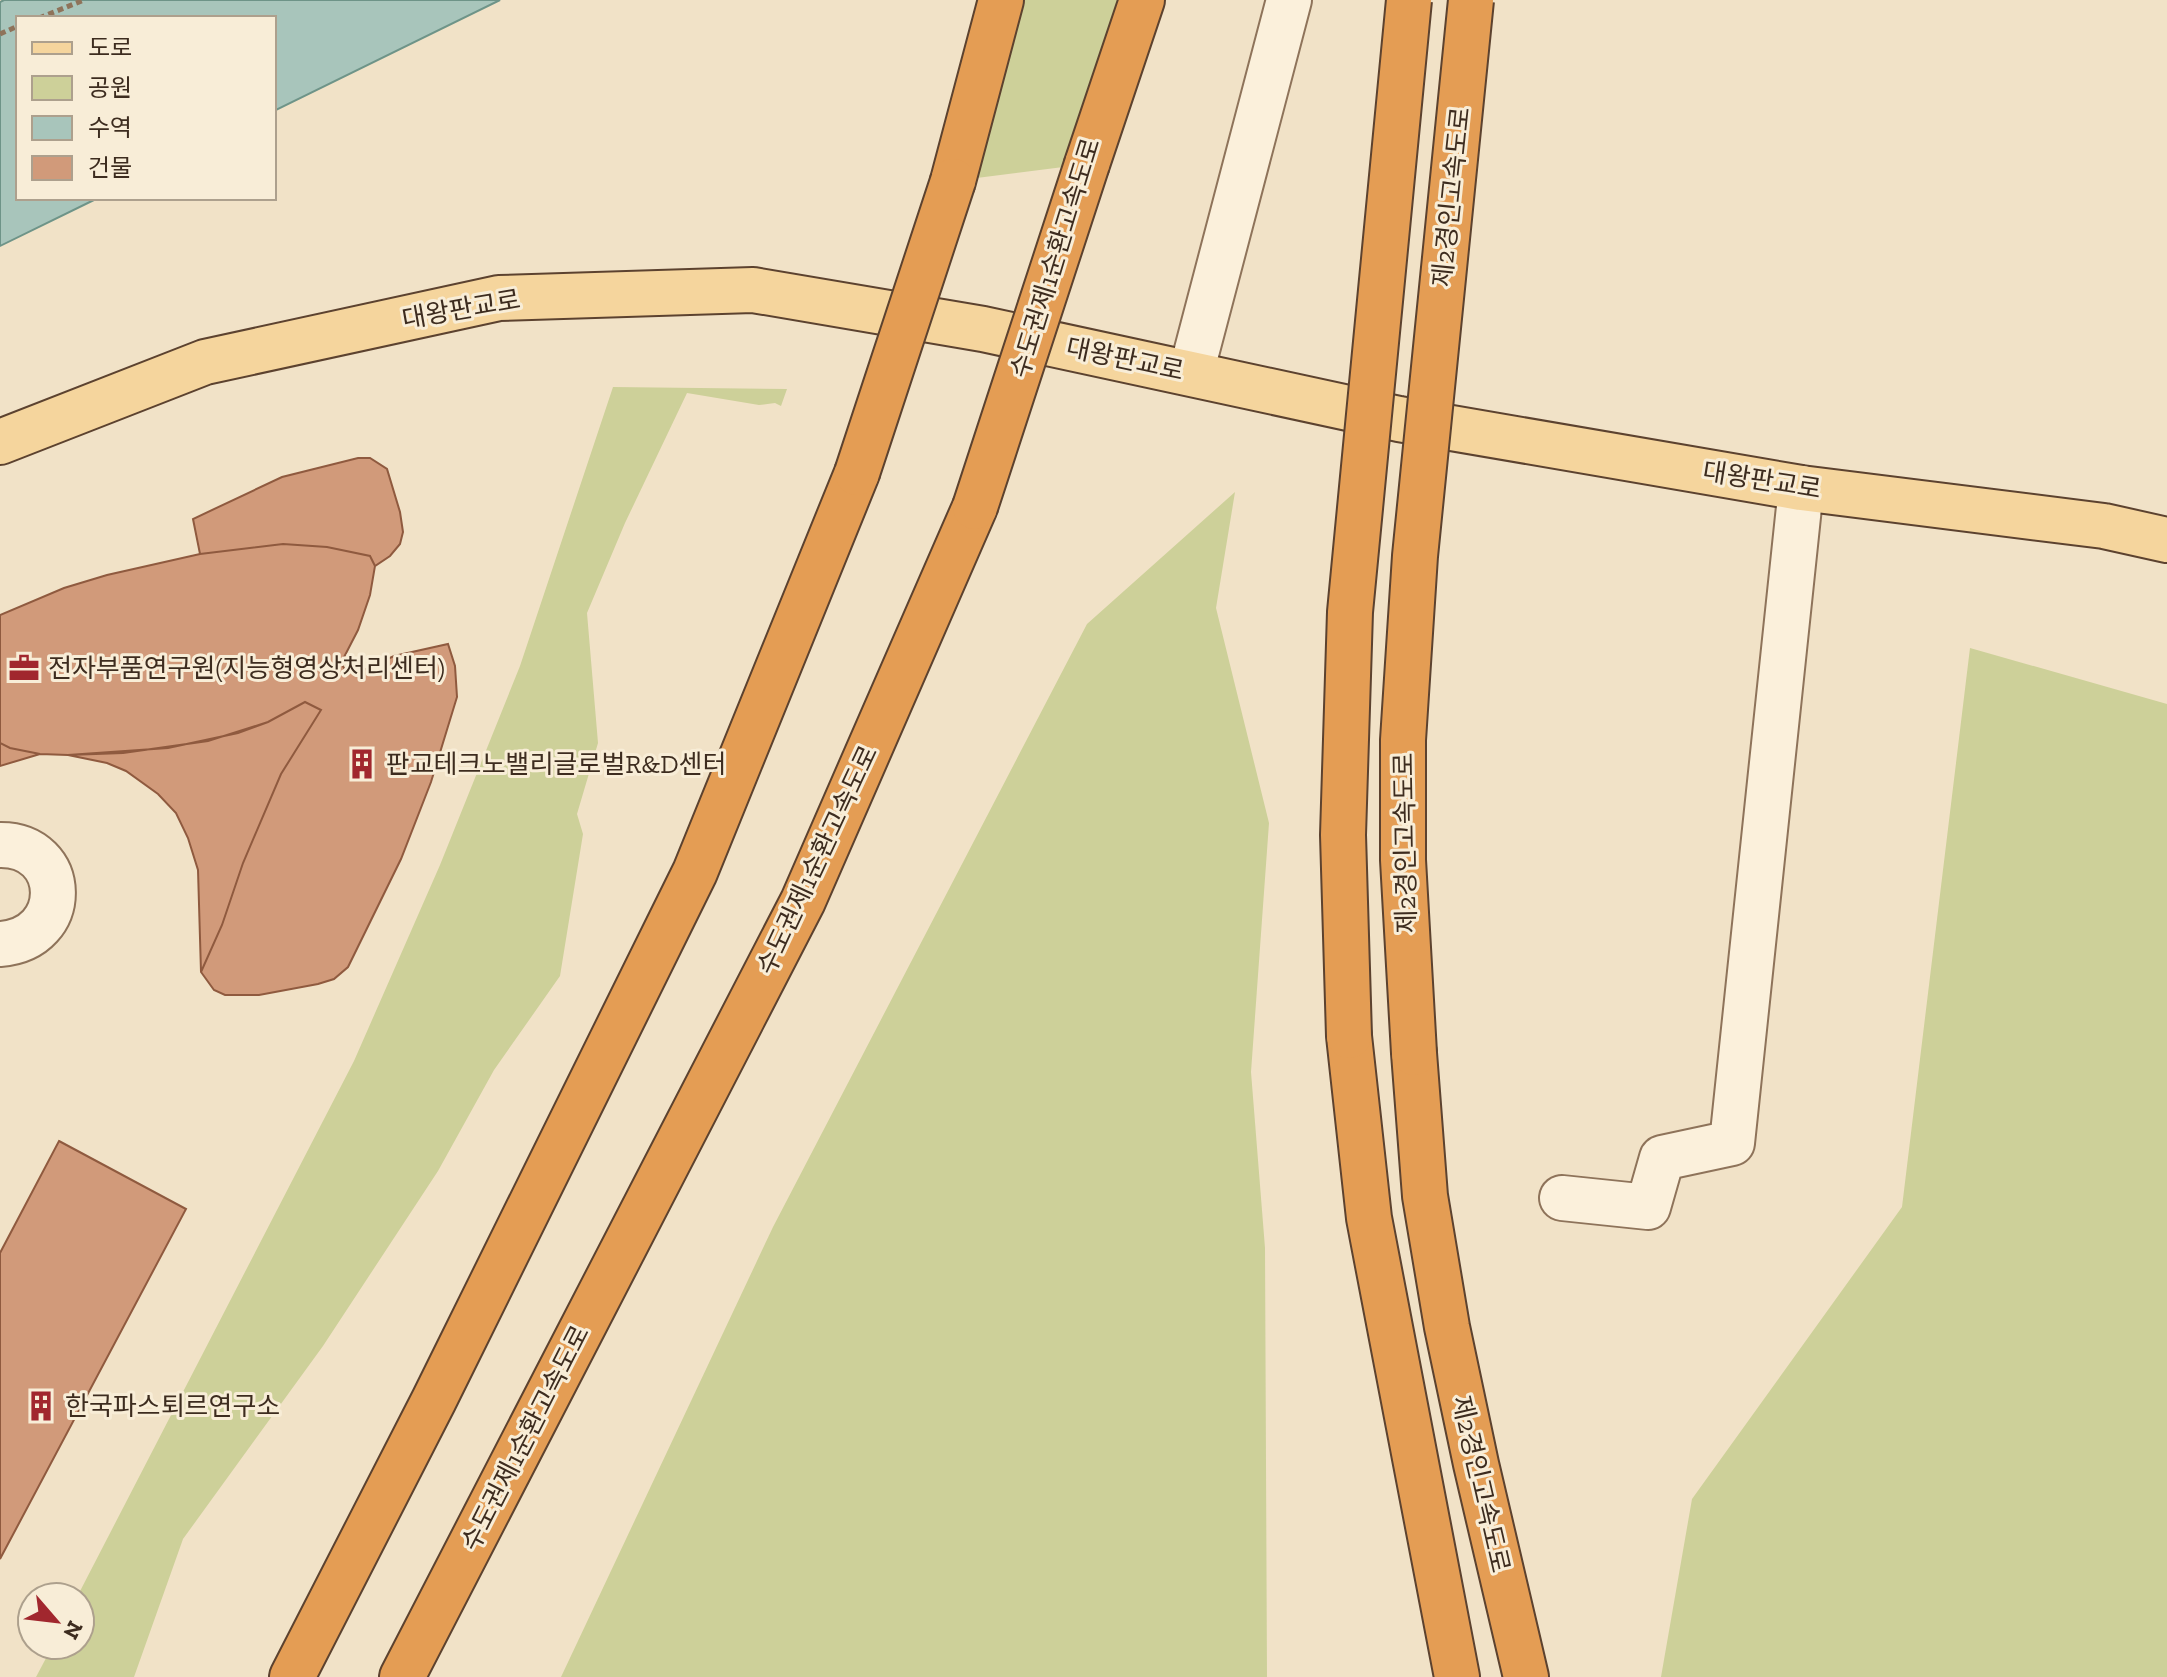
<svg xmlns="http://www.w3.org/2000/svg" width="2167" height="1677" viewBox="0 0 2167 1677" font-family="'Zilla Slab','Noto Sans KR',serif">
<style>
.green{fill:#cdd099}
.water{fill:#a8c5bb;stroke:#6e9488;stroke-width:2}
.building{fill:#d19a7a;stroke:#8f5a3f;stroke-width:2}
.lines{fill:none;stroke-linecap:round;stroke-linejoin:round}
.minor-casing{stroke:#8e735a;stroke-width:48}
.major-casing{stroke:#5c422f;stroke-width:48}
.highway-casing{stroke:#5c422f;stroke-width:48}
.path{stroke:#8e735a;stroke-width:5;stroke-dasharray:6 4;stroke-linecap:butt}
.minor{stroke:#fbf0db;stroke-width:44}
.major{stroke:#f5d59d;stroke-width:44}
.highway{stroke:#e49d54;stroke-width:44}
.highway-bridge-casing{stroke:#5c422f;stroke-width:48;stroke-linecap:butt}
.highway-bridge{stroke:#e49d54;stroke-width:44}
.labels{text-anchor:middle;stroke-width:6;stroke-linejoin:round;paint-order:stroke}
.street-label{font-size:26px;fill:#3d2c1f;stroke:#f8edd7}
.poi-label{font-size:26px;fill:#3d2c1f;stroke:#f8edd7;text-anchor:start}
</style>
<rect width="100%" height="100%" fill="#f1e2c7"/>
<path class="green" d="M976,0H1142L1087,164L953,181Z
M613,387L787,389L781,406L775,403L759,405L687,393L625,523L587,613L598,743L577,814L583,834L560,976L494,1070L438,1171L323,1346L183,1539L134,1677H36L53,1645H80V1597H77L354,1061L440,865L520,666Z
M1235,492L1216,608L1269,823L1251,1072L1265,1248L1267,1677H561L773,1227L1087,624Z
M1970,648L2167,704V1677H1661L1692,1499L1902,1207Z"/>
<path class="water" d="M4,0H500L274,111V18H18V198H98L0,246V2Z"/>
<path class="building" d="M358,458H370L387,469L400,512L403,532L400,544L390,556L375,566L370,556L327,547L283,544L200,554L193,519L282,477Z
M283,544L327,547L370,556L375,566L370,595L358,630L341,663L344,668L355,674L394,656L448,644L455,666L457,697L431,782L401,859L348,967L334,979L318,984L259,995H225L214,990L201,972L222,925L243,863L281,774L321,710L305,702L268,722L238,733L168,748L68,755L40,754L10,748L0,743V615L64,588L107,575L200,554Z
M305,702L321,710L281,774L243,863L222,925L201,972L198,870L188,838L176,813L158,794L126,771L107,763L68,755L123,753L208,741L268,722Z
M0,743L10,748L40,754L0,766Z
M59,1141L186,1209L0,1559V1253Z"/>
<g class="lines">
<g class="minor-casing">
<path id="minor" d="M1191,373L1289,0
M0,845C69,844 72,939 0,944
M1562,1198L1648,1207L1662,1158L1732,1143L1801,488"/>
</g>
<g class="major-casing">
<path id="major" d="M0,442L205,362L499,298L753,290L983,329L1399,419L1801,488L2104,526L2167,540"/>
</g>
<g class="highway-casing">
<path id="highway" d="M1087,164L1142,0
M953,181L1001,0
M1349,1036L1369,1218L1457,1677
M1414,1053L1425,1196L1447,1327L1476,1464L1526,1677
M292,1677L434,1400L695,872L857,473
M402,1677L803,901L975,507"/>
</g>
<path class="path" d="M39,18L84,0
M0,34L18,26"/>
<use href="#minor" class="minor"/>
<use href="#major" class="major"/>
<use href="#highway" class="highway"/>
<g class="highway-bridge-casing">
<path id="highway-bridge" d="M857,473L953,181
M975,507L1087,164
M1349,1036L1343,835L1350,612L1409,0
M1414,1053L1403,860V740L1415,556L1471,0"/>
</g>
<use href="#highway-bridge" class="highway-bridge"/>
</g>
<defs>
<g id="office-bare" transform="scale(2.4)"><path d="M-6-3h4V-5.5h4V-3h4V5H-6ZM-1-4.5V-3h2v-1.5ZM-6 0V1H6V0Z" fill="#a1272e" stroke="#f8edd7" stroke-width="2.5" paint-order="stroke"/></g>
<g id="building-bare" transform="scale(2.4)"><path d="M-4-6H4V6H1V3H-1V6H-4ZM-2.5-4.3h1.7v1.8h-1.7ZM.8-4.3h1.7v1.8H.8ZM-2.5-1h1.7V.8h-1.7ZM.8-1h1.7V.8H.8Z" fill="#a1272e" stroke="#f8edd7" stroke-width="2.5" paint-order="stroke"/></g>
</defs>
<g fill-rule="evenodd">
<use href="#office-bare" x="24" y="668"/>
<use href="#building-bare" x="362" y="764"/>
<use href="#building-bare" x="41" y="1406"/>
</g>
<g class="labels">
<g class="street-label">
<text transform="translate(1451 197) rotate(-84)" y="9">제2경인고속도로</text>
<text transform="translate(1055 258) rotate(-73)" y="9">수도권제1순환고속도로</text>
<text transform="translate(461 309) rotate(-10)" y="9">대왕판교로</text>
<text transform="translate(1125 359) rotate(12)" y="9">대왕판교로</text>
<text transform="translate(1762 480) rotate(9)" y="9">대왕판교로</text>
<text transform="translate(1405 843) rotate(-91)" y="9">제2경인고속도로</text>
<text transform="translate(817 860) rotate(-65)" y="9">수도권제1순환고속도로</text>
<text transform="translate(525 1438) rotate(-63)" y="9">수도권제1순환고속도로</text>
<text transform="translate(1481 1484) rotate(77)" y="9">제2경인고속도로</text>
</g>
<g class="poi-label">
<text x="48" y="677">전자부품연구원(지능형영상처리센터)</text>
<text x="386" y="773">판교테크노밸리글로벌R&amp;D센터</text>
<text x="65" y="1415">한국파스퇴르연구소</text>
</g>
</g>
<rect x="16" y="16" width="260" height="184" fill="#f8edd7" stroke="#ada08d" stroke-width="2"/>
<rect x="32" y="42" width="40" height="12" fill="#f5d59d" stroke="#ada08d" stroke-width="2"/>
<text x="88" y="56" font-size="24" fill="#3d2c1f">도로</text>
<rect x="32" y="76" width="40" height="24" fill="#cdd099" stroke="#ada08d" stroke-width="2"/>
<text x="88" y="96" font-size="24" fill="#3d2c1f">공원</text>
<rect x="32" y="116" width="40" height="24" fill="#a8c5bb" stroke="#ada08d" stroke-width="2"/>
<text x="88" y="136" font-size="24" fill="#3d2c1f">수역</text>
<rect x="32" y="156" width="40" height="24" fill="#d19a7a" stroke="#ada08d" stroke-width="2"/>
<text x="88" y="176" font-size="24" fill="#3d2c1f">건물</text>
<g transform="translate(56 1621) rotate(118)"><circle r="38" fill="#f8edd7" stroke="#ada08d" stroke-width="2"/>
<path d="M0-6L14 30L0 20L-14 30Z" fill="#a1272e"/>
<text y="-12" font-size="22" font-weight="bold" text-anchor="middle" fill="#3d2c1f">N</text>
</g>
</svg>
